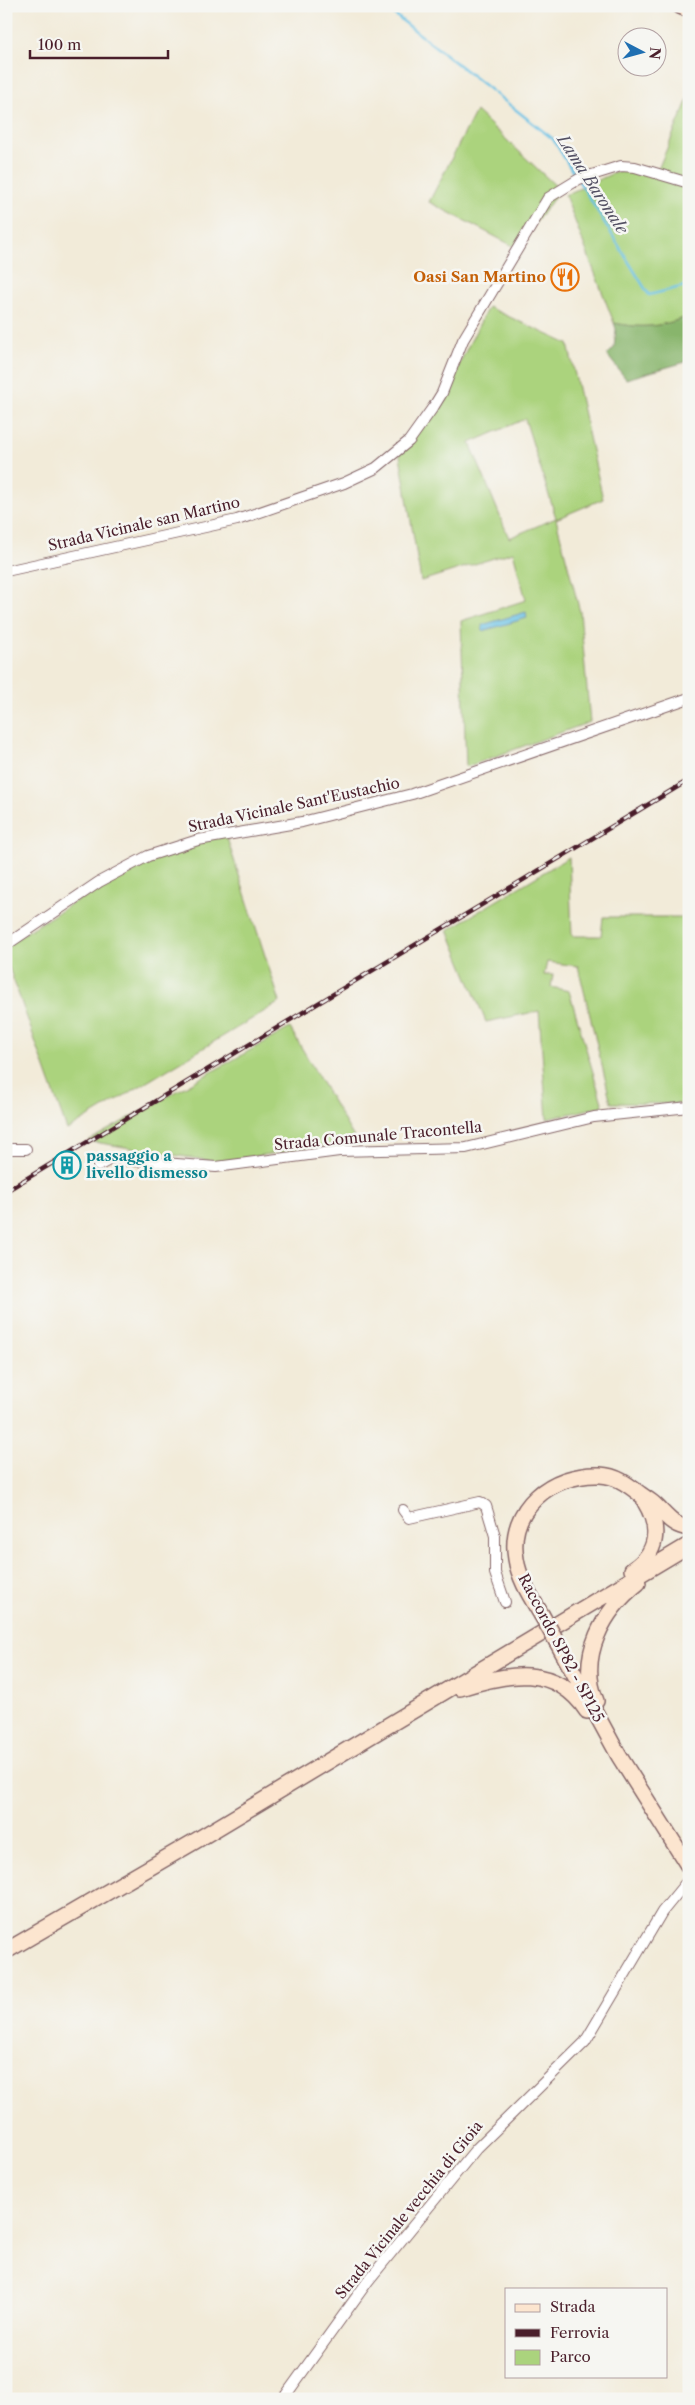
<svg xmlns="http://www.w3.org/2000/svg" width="695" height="2405" viewBox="0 0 695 2405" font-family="'Libre Caslon Text',serif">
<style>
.green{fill:#abd37d;stroke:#7a7954;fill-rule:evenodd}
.forest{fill:#88b56c;stroke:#696a4c}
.water{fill:#67c1e5;stroke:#587088}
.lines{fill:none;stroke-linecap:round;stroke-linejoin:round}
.stream{stroke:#67c1e5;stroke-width:2.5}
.minor-casing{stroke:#856668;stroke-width:12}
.secondary-casing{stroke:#856668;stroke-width:18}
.minor{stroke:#fff;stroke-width:10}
.secondary{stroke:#fce5cf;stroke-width:15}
.rail-casing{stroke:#4a1f2b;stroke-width:4.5}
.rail{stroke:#f6f6f2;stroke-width:2.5;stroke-dasharray:8;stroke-linecap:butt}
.secondary-bridge-casing{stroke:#856668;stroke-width:18;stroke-linecap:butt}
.secondary-bridge{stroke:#fce5cf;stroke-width:15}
.labels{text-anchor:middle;stroke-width:5;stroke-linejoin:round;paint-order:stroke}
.food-label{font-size:15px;font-weight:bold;fill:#c56008;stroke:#f6f6f2;text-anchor:end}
.street-label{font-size:15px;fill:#4a1f2b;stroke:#f6f6f2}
.culture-label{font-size:15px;font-weight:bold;fill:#0d838f;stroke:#f6f6f2;text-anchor:start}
.water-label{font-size:16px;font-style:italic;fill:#535063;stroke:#f6f6f2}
</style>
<rect width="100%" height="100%" fill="#f6f6f2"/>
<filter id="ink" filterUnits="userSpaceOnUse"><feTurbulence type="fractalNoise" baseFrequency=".02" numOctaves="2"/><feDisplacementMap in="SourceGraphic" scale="10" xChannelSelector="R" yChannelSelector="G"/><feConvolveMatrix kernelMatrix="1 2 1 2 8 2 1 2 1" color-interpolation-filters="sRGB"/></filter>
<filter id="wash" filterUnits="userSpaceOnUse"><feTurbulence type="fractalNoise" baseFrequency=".0096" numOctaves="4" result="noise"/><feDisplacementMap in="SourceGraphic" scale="20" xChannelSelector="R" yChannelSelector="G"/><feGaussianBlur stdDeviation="1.12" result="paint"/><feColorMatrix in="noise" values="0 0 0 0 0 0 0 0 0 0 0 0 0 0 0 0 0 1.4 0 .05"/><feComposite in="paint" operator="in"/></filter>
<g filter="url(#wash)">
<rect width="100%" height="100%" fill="#f2ebd9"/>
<path class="green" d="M689,97V316C661,327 643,329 614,323L565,195L629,166L656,174Z
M476,111L560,190L517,248L429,202Z
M488,307L568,344L603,499L556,519L580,612L590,722L466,767L461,621L526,600L513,552L421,581L399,450L447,388ZM525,419L556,518L509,538L470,443Z
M226,835L280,1002L67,1130L6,959V945L148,856Z
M569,857L572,936H601L603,917H689V1104L611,1103L578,966L547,962L544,975H553L551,987L569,991L603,1106L547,1119L539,1011L486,1022L448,930Z
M290,1028L356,1141L217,1162L88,1141Z"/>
<path class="forest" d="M689,316V361L626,379L607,355L614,348L616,329L614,323C643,329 661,327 689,316Z"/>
<path class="water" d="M526,612L527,618L483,631L482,625Z"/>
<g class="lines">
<path class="stream" d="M374,6L390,11L553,139L576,177
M579,181L649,295L689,285"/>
</g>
</g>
<g filter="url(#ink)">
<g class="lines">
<g class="minor-casing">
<path id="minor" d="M6,571L237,520L344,483L376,468L409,441L434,406L442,393L463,340L548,198L579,179L621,166L635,167L689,183
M6,945L99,882L148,856L198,840L302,822L412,794L689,698
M6,1149H26
M98,1166L111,1159L216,1167L339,1151L466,1148L594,1117L689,1107
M403,1510L409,1518L480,1502L486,1506L495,1536V1573L505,1602
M283,2399L368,2281L476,2149L585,2042L662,1912L689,1879"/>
</g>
<g class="secondary-casing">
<path id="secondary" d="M680,6L689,10
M632,1570C658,1553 661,1528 645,1502
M541,1614C531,1597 519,1579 516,1559C507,1508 552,1473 600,1475C617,1476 627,1484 640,1494C645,1498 651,1501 655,1505C667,1516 672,1526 689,1528
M557,1642L619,1756L689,1867
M460,1688C507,1673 555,1663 587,1711
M596,1701C577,1656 604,1610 638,1583
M6,1951L197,1840L689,1545"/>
</g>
<use href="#minor" class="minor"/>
<use href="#secondary" class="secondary"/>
<g class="rail-casing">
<path id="rail" d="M6,1191L689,780"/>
</g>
<use href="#rail" class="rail"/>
<g class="secondary-bridge-casing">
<path id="secondary-bridge" d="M541,1614L557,1642"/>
</g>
<use href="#secondary-bridge" class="secondary-bridge"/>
</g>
</g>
<defs>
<g id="restaurant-ring" transform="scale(1.4375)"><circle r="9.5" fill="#f6f6f2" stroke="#e8710a" stroke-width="1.5"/><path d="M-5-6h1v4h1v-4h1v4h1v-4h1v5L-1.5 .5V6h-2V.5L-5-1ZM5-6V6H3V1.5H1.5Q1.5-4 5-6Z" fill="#e8710a"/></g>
<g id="building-ring" transform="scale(1.4375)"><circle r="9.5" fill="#f6f6f2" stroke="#0f9aa8" stroke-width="1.5"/><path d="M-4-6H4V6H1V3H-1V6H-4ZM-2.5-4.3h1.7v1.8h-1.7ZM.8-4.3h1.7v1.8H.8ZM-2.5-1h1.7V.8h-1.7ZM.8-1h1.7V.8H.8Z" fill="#0f9aa8"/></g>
</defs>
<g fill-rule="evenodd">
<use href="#restaurant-ring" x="565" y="277"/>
<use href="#building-ring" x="67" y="1165"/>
</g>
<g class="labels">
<g class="food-label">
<text x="546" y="282">Oasi San Martino</text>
</g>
<g class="street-label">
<text transform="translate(144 524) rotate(-13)" y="5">Strada Vicinale san Martino</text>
<text transform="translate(294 805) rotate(-12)" y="5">Strada Vicinale Sant'Eustachio</text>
<text transform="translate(378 1136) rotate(-5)" y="5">Strada Comunale Tracontella</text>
<text transform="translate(561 1648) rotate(62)" y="5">Raccordo SP82 - SP125</text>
<text transform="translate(409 2210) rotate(-51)" y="5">Strada Vicinale vecchia di Gioia</text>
</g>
<g class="culture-label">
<text x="86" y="1161">passaggio a<tspan x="86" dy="17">livello dismesso</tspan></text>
</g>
<g class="water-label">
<text transform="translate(593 184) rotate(57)" y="6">Lama Baronale</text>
</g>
</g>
<rect width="695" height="2405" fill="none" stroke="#f6f6f2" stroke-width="25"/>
<rect x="505" y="2288" width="162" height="90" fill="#f6f6f2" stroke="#b1a0a2"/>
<rect x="515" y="2304" width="25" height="8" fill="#fce5cf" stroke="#b1a0a2"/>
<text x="550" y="2312" font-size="15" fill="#4a1f2b">Strada</text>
<rect x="515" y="2329" width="25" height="8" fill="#4a1f2b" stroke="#b1a0a2"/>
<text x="550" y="2338" font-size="15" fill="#4a1f2b">Ferrovia</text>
<rect x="515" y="2350" width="25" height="15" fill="#abd37d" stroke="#b1a0a2"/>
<text x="550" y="2362" font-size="15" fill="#4a1f2b">Parco</text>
<g transform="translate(642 52) rotate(96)"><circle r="24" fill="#f6f6f2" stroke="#b1a0a2"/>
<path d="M0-4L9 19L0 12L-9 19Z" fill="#1f6fb2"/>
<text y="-8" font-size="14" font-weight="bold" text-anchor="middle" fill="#4a1f2b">N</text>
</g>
<path d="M30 50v8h138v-8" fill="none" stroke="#4a1f2b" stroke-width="2.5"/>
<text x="38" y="50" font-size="15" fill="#4a1f2b" stroke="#f6f6f2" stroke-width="4" paint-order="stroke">100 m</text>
</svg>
